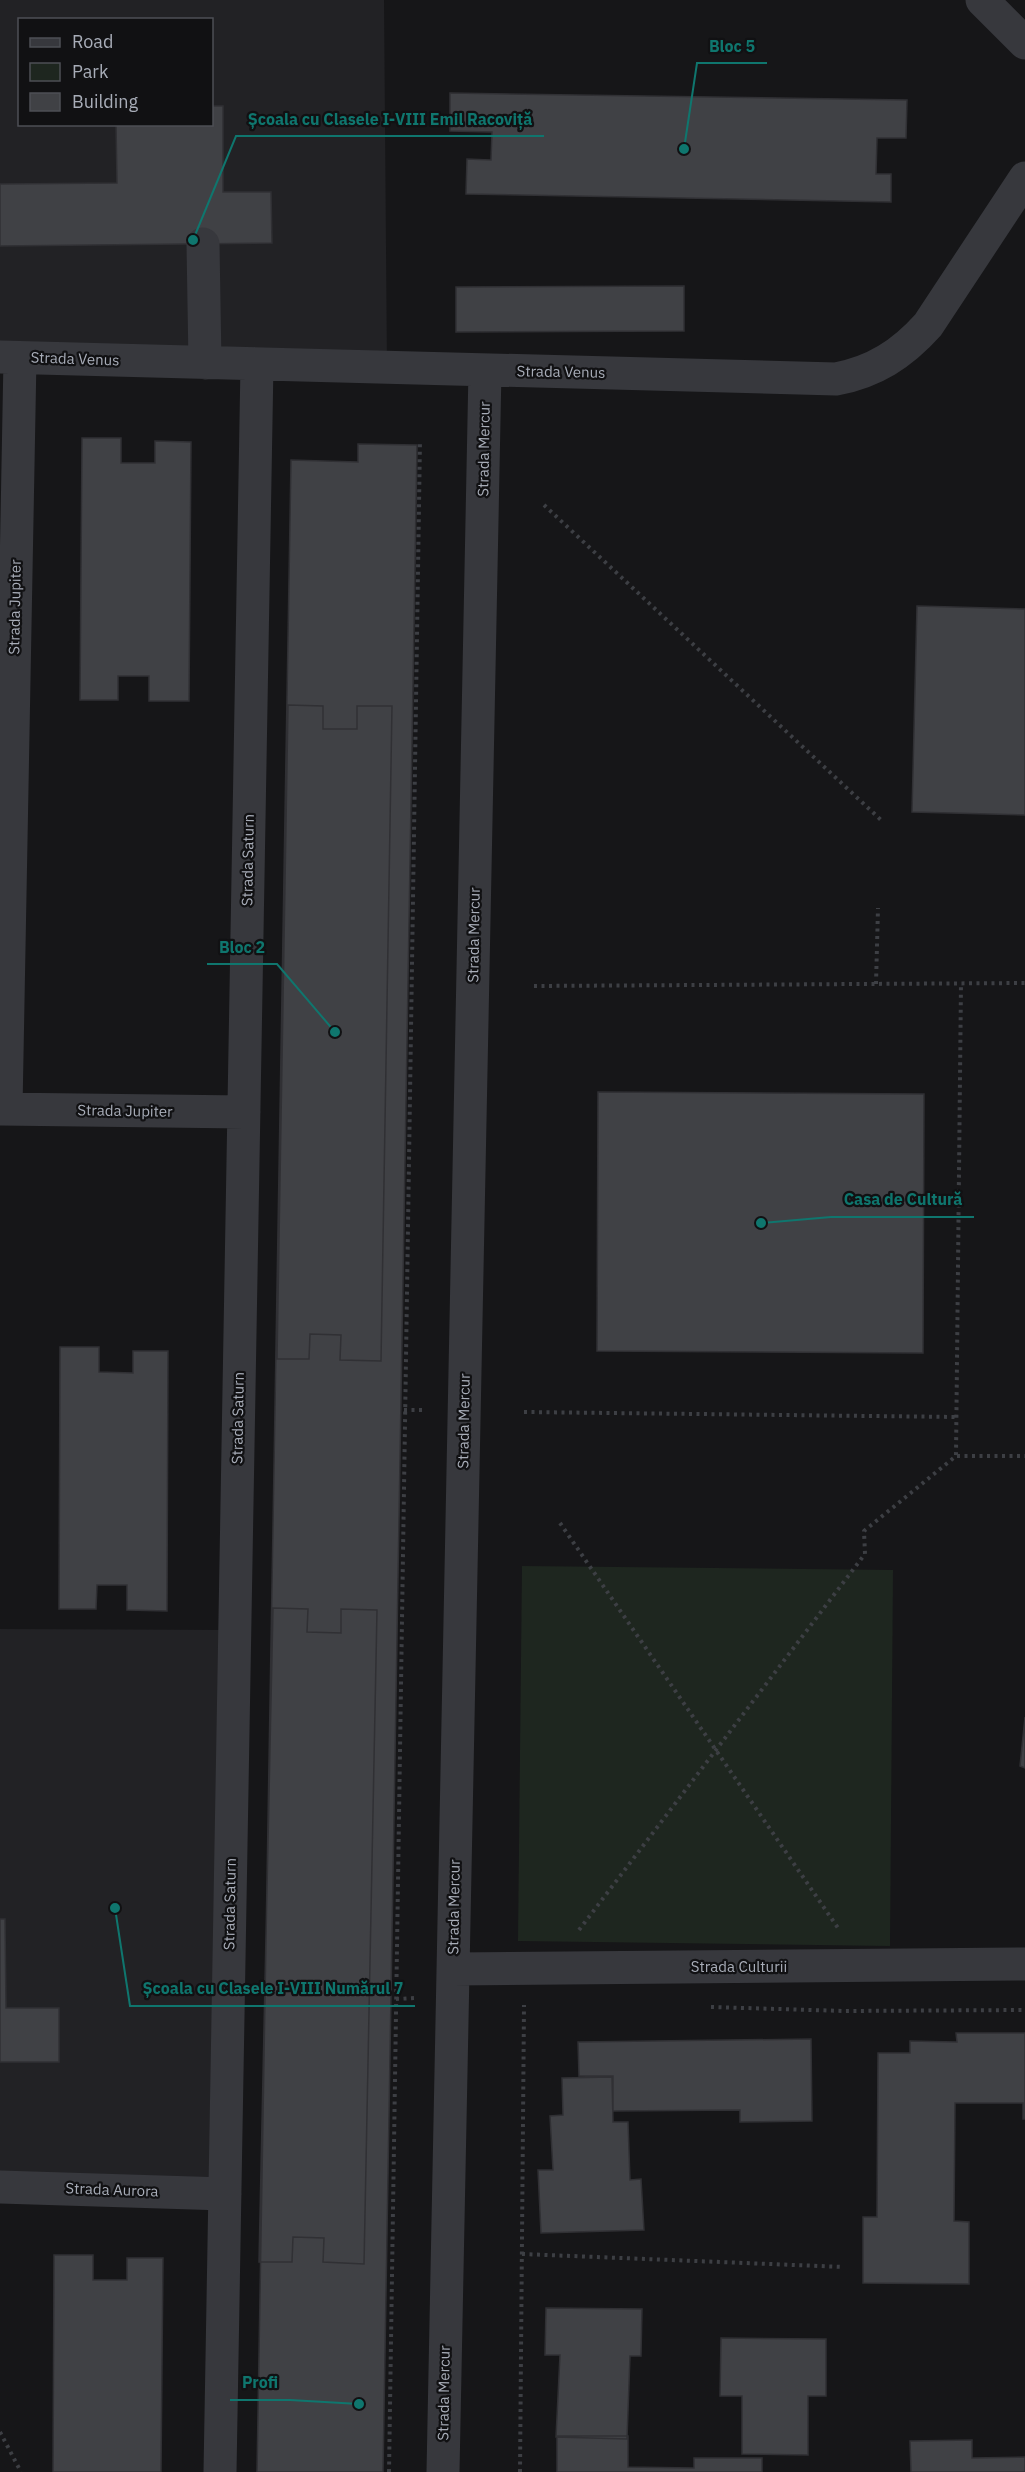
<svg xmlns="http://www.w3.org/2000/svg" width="1025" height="2472" viewBox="0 0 1025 2472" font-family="'IBM Plex Sans',sans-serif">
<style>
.built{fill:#222225;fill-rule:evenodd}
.green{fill:#1e261f}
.building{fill:#404145;stroke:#303034;stroke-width:1.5}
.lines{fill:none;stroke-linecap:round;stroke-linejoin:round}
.path{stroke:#3d3f44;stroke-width:4;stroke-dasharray:3 4.5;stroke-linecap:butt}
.minor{stroke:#37383d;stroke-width:33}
.labels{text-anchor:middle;stroke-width:4.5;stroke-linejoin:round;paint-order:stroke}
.street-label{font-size:15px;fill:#a8adb8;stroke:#111113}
.leader{fill:none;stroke:#0f766e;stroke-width:2}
.callout-dot{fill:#0f766e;stroke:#111113;stroke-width:2}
.callout-label{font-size:16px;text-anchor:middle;font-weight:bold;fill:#0f766e;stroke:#111113;stroke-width:4.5;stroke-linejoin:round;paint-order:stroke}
</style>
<rect width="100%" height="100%" fill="#161618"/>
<path class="built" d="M0,0H384L387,367L0,356ZM20,20H212V124H20Z
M0,1629L235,1630L225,2194L0,2187Z"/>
<path class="green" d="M522,1566L893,1570L890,1946L518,1941Z"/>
<path class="building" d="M450,93L907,100L906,138H877L876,174H891V202L466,194L467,159L491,160L492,132L450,131Z
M212,106H223V192H271L272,243L0,246V184L117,183L116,124H212Z
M684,286V331L456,332V287Z
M82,438H121V463H155V441L191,442L189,701H149V676H118V700H80Z
M358,444L417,445L383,2472H257L291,460L358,462Z
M917,606L1025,609V815L912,812Z
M288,705L323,706V729H357V706H392L381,1361L340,1360L341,1335L310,1334L309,1359H277Z
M598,1092L924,1094L923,1353L597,1351Z
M60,1347H99V1372L133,1373V1351H168L167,1611L127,1610V1585H97L96,1609H59Z
M273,1608L308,1609L307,1632L341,1633V1609L377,1610L364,2264L323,2262L324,2238L293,2237L292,2262H259Z
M1025,1717V1768L1020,1766Z
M0,1919H5L6,2008H59V2062H0Z
M956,2033H1025V2119H1023V2103H955L954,2221L969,2222V2284L863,2283V2217H877L878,2053H910V2041L957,2042Z
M811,2039L812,2121L740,2122V2110L613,2111V2076H579L578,2042Z
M612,2077L613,2122H628L630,2180L641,2179L644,2230L541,2233L538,2170H553L550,2116L563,2115L562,2078Z
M54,2255H93V2280H127V2258H163L161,2472H53Z
M546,2308L642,2309L641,2356H630L627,2439L556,2437L560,2355H545Z
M721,2338L826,2339V2396H808V2455L742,2454V2396H720Z
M557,2436H628V2467L694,2468V2458H762V2472H557Z
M972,2440V2458L1025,2457V2472H911L910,2441Z"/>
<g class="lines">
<path class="path" d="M544,505L881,820
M876,984L878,908
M534,986L1025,983
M404,1410H423
M524,1412L957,1417
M957,1456H1025
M560,1523L838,1928
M579,1930L865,1554L864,1531L956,1456L961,983
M396,1999L416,1998
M711,2007L845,2011L1025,2010
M522,2254L844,2267
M0,2432L21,2472
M389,2472L420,440
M520,2472L524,2005"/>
<path class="minor" d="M982,0L1025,43
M203,244L205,363
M0,357L836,379C874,372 902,354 928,325L1025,178
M0,1109L244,1112
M6,1109L20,358
M453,1969L1025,1964
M0,2187L225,2194
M220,2472L257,364
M443,2472L485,370"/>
</g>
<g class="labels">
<g class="street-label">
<text transform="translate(75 359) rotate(2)" y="5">Strada Venus</text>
<text transform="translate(561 372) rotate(1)" y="5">Strada Venus</text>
<text transform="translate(484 449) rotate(-89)" y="5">Strada Mercur</text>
<text transform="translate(15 607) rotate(-89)" y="5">Strada Jupiter</text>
<text transform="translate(248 860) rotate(-89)" y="5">Strada Saturn</text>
<text transform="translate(474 935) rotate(-89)" y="5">Strada Mercur</text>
<text transform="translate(125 1111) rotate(1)" y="5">Strada Jupiter</text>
<text transform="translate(238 1418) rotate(-89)" y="5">Strada Saturn</text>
<text transform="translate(464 1421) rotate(-89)" y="5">Strada Mercur</text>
<text transform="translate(230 1904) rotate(-89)" y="5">Strada Saturn</text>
<text transform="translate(454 1907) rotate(-89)" y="5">Strada Mercur</text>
<text x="739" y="1972">Strada Culturii</text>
<text transform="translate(112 2190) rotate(2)" y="5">Strada Aurora</text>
<text transform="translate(444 2393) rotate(-89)" y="5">Strada Mercur</text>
</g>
</g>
<path class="leader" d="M684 149L697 63H767M193 240L236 136H544M335 1032L277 964H207M761 1223L831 1217H974M115 1908L130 2006H415M359 2404L290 2400H230"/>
<g class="callout-dot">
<circle cx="684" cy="149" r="6"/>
<circle cx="193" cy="240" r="6"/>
<circle cx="335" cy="1032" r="6"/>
<circle cx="761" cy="1223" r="6"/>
<circle cx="115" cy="1908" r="6"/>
<circle cx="359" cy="2404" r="6"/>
</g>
<g class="callout-label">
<text x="732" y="52">Bloc 5</text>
<text x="390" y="125">Școala cu Clasele I-VIII Emil Racoviță</text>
<text x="242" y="953">Bloc 2</text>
<text x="903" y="1205">Casa de Cultură</text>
<text x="273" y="1994">Școala cu Clasele I-VIII Numărul 7</text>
<text x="260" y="2388">Profi</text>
</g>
<rect x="18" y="18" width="195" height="108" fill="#111113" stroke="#4d4f55" stroke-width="1.5"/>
<rect x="30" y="38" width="30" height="9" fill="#37383d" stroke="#4d4f55" stroke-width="1.5"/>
<text x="72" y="48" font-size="18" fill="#a8adb8">Road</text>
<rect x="30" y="63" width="30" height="18" fill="#1e261f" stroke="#4d4f55" stroke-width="1.5"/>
<text x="72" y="78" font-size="18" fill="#a8adb8">Park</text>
<rect x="30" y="93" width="30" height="18" fill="#404145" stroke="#4d4f55" stroke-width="1.5"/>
<text x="72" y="108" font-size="18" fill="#a8adb8">Building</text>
</svg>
